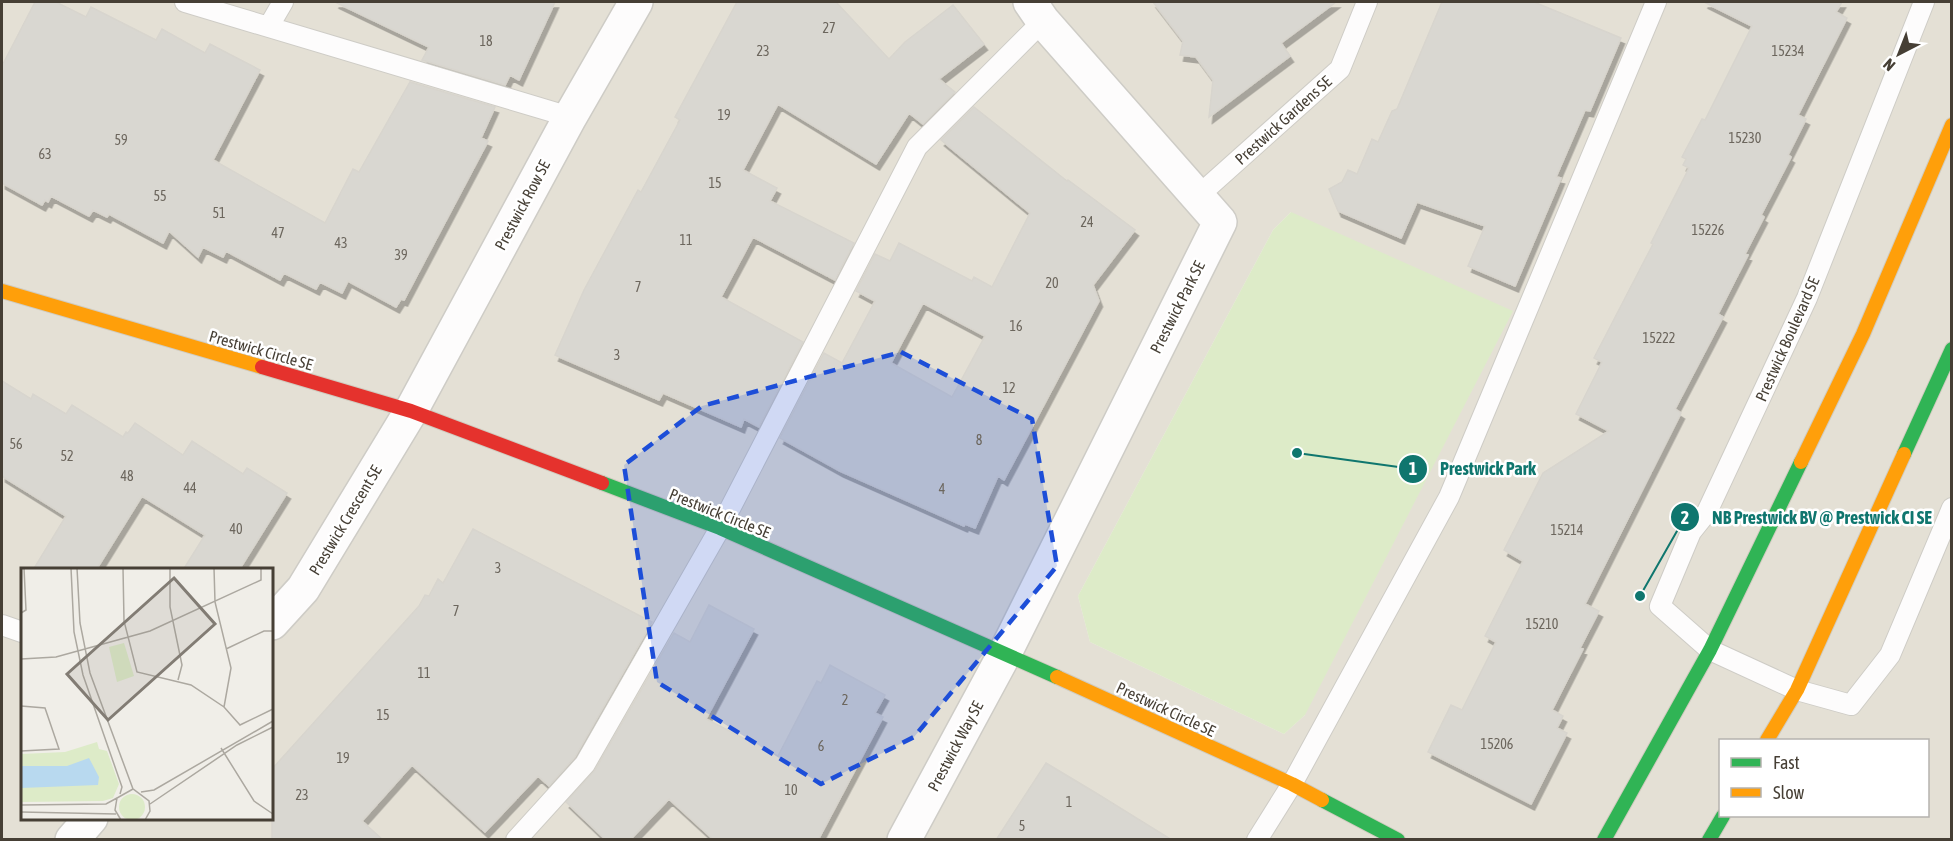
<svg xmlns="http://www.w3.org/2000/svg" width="1953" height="841" viewBox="0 0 1953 841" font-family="'Asap Condensed',sans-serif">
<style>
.residential{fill:#e4e0d5;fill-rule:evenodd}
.green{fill:#ddebc8}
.building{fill:#d9d7d1;stroke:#d8d5ce;stroke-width:1.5;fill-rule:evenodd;filter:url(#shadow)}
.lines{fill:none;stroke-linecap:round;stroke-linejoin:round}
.lane-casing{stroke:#ceccc6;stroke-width:22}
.street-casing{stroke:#ceccc6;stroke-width:36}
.fast-casing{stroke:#d0cbbf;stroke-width:16}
.slow-casing{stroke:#d0cbbf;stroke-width:16}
.jam-casing{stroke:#d0cbbf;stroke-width:16}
.lane{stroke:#fdfcfc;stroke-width:20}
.street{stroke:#fdfcfc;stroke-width:33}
.fast{stroke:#30b455;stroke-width:14}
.slow{stroke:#ff9f0a;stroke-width:14}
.jam{stroke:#e5322d;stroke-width:14}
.marked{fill:#1d4ed8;fill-opacity:0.2;stroke:#1d4ed8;stroke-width:4.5;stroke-dasharray:12 8;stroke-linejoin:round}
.labels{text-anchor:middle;stroke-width:5;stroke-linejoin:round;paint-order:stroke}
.number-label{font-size:14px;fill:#6c665d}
.street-label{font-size:16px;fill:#463f35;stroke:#fff}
.inset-road{fill:none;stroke:#aca8a0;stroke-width:1.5}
.view{fill:#827c74;fill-opacity:0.15;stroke:#827c74;stroke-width:3}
.inset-edge{fill:none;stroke:#463f35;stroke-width:3}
.leader{fill:none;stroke:#0f766e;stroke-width:2}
.callout-dot{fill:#0f766e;stroke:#fff;stroke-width:2}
.mark-label{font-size:18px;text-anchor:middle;font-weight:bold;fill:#fff}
.callout-label{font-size:18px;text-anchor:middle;font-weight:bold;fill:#0f766e;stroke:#fff;stroke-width:5;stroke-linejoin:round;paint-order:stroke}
</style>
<defs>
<filter id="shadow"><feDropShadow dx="3.5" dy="6" stdDeviation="0" flood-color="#0004"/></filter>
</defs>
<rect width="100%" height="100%" fill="#f0eee8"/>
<path class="residential" d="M2,2H1951V839L2,840ZM1291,212L1305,715L1284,734L1090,642L1078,596L1273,230ZM22,570H272V818H22ZM1720,740H1928V816H1720Z"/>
<path class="green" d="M1291,212L1513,311L1305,715L1284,734L1090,642L1078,596L1273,230Z"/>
<path class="building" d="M35,2H56L86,17L91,7L156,40L162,29L205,53L210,44L260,70L213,160L325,223L353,169L359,172L410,82L495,107L481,138L488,141L404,300L401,299L396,307L348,281L342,293L320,282L316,289L284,273L280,280L226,251L223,257L203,247L198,257L169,231L163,243L109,214L107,217L93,210L89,216L51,196L48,202L45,200L42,205L2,183V66Z
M335,2H555L519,80L510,75L505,85L422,60L429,47Z
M737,2H836L889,59L905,42L953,5L984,44L939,79L955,92L923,124L909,113L876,164L778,104L743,170L777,188L770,201L854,243L835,280L753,237L721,297L803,342L759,427L744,419L741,427L663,393L659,400L555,355L584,290L638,190L641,192L680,120L675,117Z
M1153,2H1336L1281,43L1290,56L1209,117L1213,80L1196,57L1180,55L1183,41Z
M1442,2H1534L1621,38L1590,111L1585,110L1556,177L1561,178L1515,286L1468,266L1485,226L1417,202L1401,238L1338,211L1329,189L1342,182L1348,170L1357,174L1372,139L1378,142L1392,111L1397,109Z
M1704,2H1842L1836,12L1847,18L1798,115L1806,119L1788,155L1791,157L1761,215L1764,217L1745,254L1748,255L1718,314L1723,317L1675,409L1681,413L1585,604L1599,611L1580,648L1583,649L1552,710L1563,716L1557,728L1567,733L1531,804L1428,752L1451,705L1462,710L1496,642L1485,636L1523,561L1504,550L1543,473L1609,431L1576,414L1602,362L1594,358L1653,244L1651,243L1689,168L1683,165L1686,159L1682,157L1702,119L1705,120L1752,26Z
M974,107L1067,181L1068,180L1135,230L1093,285L1099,301L1004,480L998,476L975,528L965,524L964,526L840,471L780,438L824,353L842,363L875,301L856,291L875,254L890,261L899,243L972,281L974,277L992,287L1030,213L941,140ZM923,303L985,336L952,397L891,363Z
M2,381L31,399L33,394L66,414L72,405L123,437L126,432L128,433L135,423L183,455L192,441L243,474L247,468L287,493L239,570H183L205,535L142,496L96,570H33L66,516L2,476Z
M473,529L652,622L575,757L549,786L538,776L485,832L412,765L362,821L383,840H272V769L419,606L425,595L429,596L438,579L443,583Z
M709,605L754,629L706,719L778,756L817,681L821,683L830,665L885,695L875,713L883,717L818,840H714L669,799L630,840H606L566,802L595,770L674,633L690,642Z
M1046,763L1096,793L1172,840H996Z"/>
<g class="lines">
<g class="lane-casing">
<path id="lane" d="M185,2L570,117
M1924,2L1807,298L1707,512L1691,532L1660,606L1710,650L1797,690L1851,705L1890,655L1952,508
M269,26L283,2
M1198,196L1340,69L1367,2
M2,625L22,632
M516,840L585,764L720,528L917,147L1043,21
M1257,840L1292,784L1449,497L1656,2"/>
</g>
<g class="street-casing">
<path id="street" d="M272,623L303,589L411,411L570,117L636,2
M72,840L91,818
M904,840L1005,653L1220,222L1043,21L1030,2"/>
</g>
<g class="fast-casing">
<path id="fast" d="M1904,454L1952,349
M602,483L720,528L1057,677
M1322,800L1398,840
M1604,840L1710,650L1801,462
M1709,840L1723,816"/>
</g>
<g class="slow-casing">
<path id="slow" d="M2,291L262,367
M1801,462L1863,334L1952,125
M1057,677L1292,784L1322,800
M1767,740L1797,690L1904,454"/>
</g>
<g class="jam-casing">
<path id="jam" d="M262,367L411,411L602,483"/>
</g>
<use href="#lane" class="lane"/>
<use href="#street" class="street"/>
<use href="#fast" class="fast"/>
<use href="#slow" class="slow"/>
<use href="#jam" class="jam"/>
</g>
<path class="marked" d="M901,352L1032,419L1057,566L914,737L821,784L657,682L624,465L702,406Z"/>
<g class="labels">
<g class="number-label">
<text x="829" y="33">27</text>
<text x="486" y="46">18</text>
<text x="763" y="56">23</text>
<text x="1788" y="56">15234</text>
<text x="724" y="120">19</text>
<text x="1745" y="143">15230</text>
<text x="121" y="145">59</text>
<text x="45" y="159">63</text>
<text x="715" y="188">15</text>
<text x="160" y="201">55</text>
<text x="219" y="218">51</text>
<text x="1087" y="227">24</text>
<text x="1708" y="235">15226</text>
<text x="278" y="238">47</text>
<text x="686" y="245">11</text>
<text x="341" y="248">43</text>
<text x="401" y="260">39</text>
<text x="1052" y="288">20</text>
<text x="638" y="292">7</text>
<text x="1016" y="331">16</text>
<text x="1659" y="343">15222</text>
<text x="617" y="360">3</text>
<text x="1009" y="393">12</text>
<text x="979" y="445">8</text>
<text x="16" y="449">56</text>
<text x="67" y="461">52</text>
<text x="127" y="481">48</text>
<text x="190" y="493">44</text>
<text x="942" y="494">4</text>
<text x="236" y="534">40</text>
<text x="1567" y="535">15214</text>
<text x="498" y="573">3</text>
<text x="456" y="616">7</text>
<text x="1542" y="629">15210</text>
<text x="424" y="678">11</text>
<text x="845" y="705">2</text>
<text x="383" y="720">15</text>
<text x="1497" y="749">15206</text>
<text x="821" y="751">6</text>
<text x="343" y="763">19</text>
<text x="791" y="795">10</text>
<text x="302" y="800">23</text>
<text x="1069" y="807">1</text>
<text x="1022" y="831">5</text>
</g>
<g class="street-label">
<text transform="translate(1283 120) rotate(-42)" y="6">Prestwick Gardens SE</text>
<text transform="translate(522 205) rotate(-62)" y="6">Prestwick Row SE</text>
<text transform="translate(1177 307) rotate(-63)" y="6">Prestwick Park SE</text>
<text transform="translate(1787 339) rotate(-66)" y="6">Prestwick Boulevard SE</text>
<text transform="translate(261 350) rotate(16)" y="6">Prestwick Circle SE</text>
<text transform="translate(720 513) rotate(22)" y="6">Prestwick Circle SE</text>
<text transform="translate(345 520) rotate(-59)" y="6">Prestwick Crescent SE</text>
<text transform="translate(1166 709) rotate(25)" y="6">Prestwick Circle SE</text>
<text transform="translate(955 746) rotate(-62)" y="6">Prestwick Way SE</text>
</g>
</g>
<g transform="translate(21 568)">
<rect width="252" height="252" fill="#f0eee8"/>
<path d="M103,75L113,108L96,114L88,79ZM76,174L78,181L86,183L98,216L92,230L82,233L0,234V186L44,184ZM98 239a13 13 0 1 1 26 0a13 13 0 1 1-26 0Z" fill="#ddebc8"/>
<path d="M68,190L78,209L77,217L0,220V198H46Z" fill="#b8d9ef"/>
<path class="inset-road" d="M50,0L53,64L62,107L101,219L99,226M56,0L59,55L69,105L112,221M102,0L103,53L116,104L170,117L203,139L219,157L252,141M149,0V39L161,97L157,112M193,0L194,34L210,100L203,139M0,45L5,42L3,0M205,81L243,63H252M0,91L35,89L129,63L240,12V0M0,138L24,140L38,181L0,183M200,180L233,233L252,246M120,224L133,222L252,153M129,236L216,177L252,159M0,237L85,236L96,230M0,244L95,246M100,252L94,242L96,230L112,221L128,233L129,243L124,252"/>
<path class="view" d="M153,10L194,56L87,152L46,106Z"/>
<rect width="252" height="252" class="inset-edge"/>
</g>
<path class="leader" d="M1297 453L1413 469M1640 596L1685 517"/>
<g class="callout-dot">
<circle cx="1297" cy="453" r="6"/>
<circle cx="1640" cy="596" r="6"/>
<circle cx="1413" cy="469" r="15"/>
<circle cx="1685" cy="517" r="15"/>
</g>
<g class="mark-label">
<text x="1413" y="475">1</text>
<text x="1685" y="524">2</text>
</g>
<g class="callout-label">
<text x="1488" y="475">Prestwick Park</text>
<text x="1822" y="524">NB Prestwick BV @ Prestwick CI SE</text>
</g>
<rect width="1953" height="841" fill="none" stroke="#463f35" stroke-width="6"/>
<rect x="1719" y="739" width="210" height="78" fill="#ffffff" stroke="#b5b2ae" stroke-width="1.5"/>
<rect x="1731" y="758" width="30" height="9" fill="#30b455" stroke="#b5b2ae" stroke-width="1.5"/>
<text x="1773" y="769" font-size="18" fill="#463f35">Fast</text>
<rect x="1731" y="788" width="30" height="9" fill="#ff9f0a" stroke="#b5b2ae" stroke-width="1.5"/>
<text x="1773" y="799" font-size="18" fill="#463f35">Slow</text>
<g transform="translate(1899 54) rotate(222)" stroke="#ffffff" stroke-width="4.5" paint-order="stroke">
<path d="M0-4.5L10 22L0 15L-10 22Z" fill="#463f35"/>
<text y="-9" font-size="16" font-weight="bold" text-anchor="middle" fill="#463f35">N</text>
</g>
</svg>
